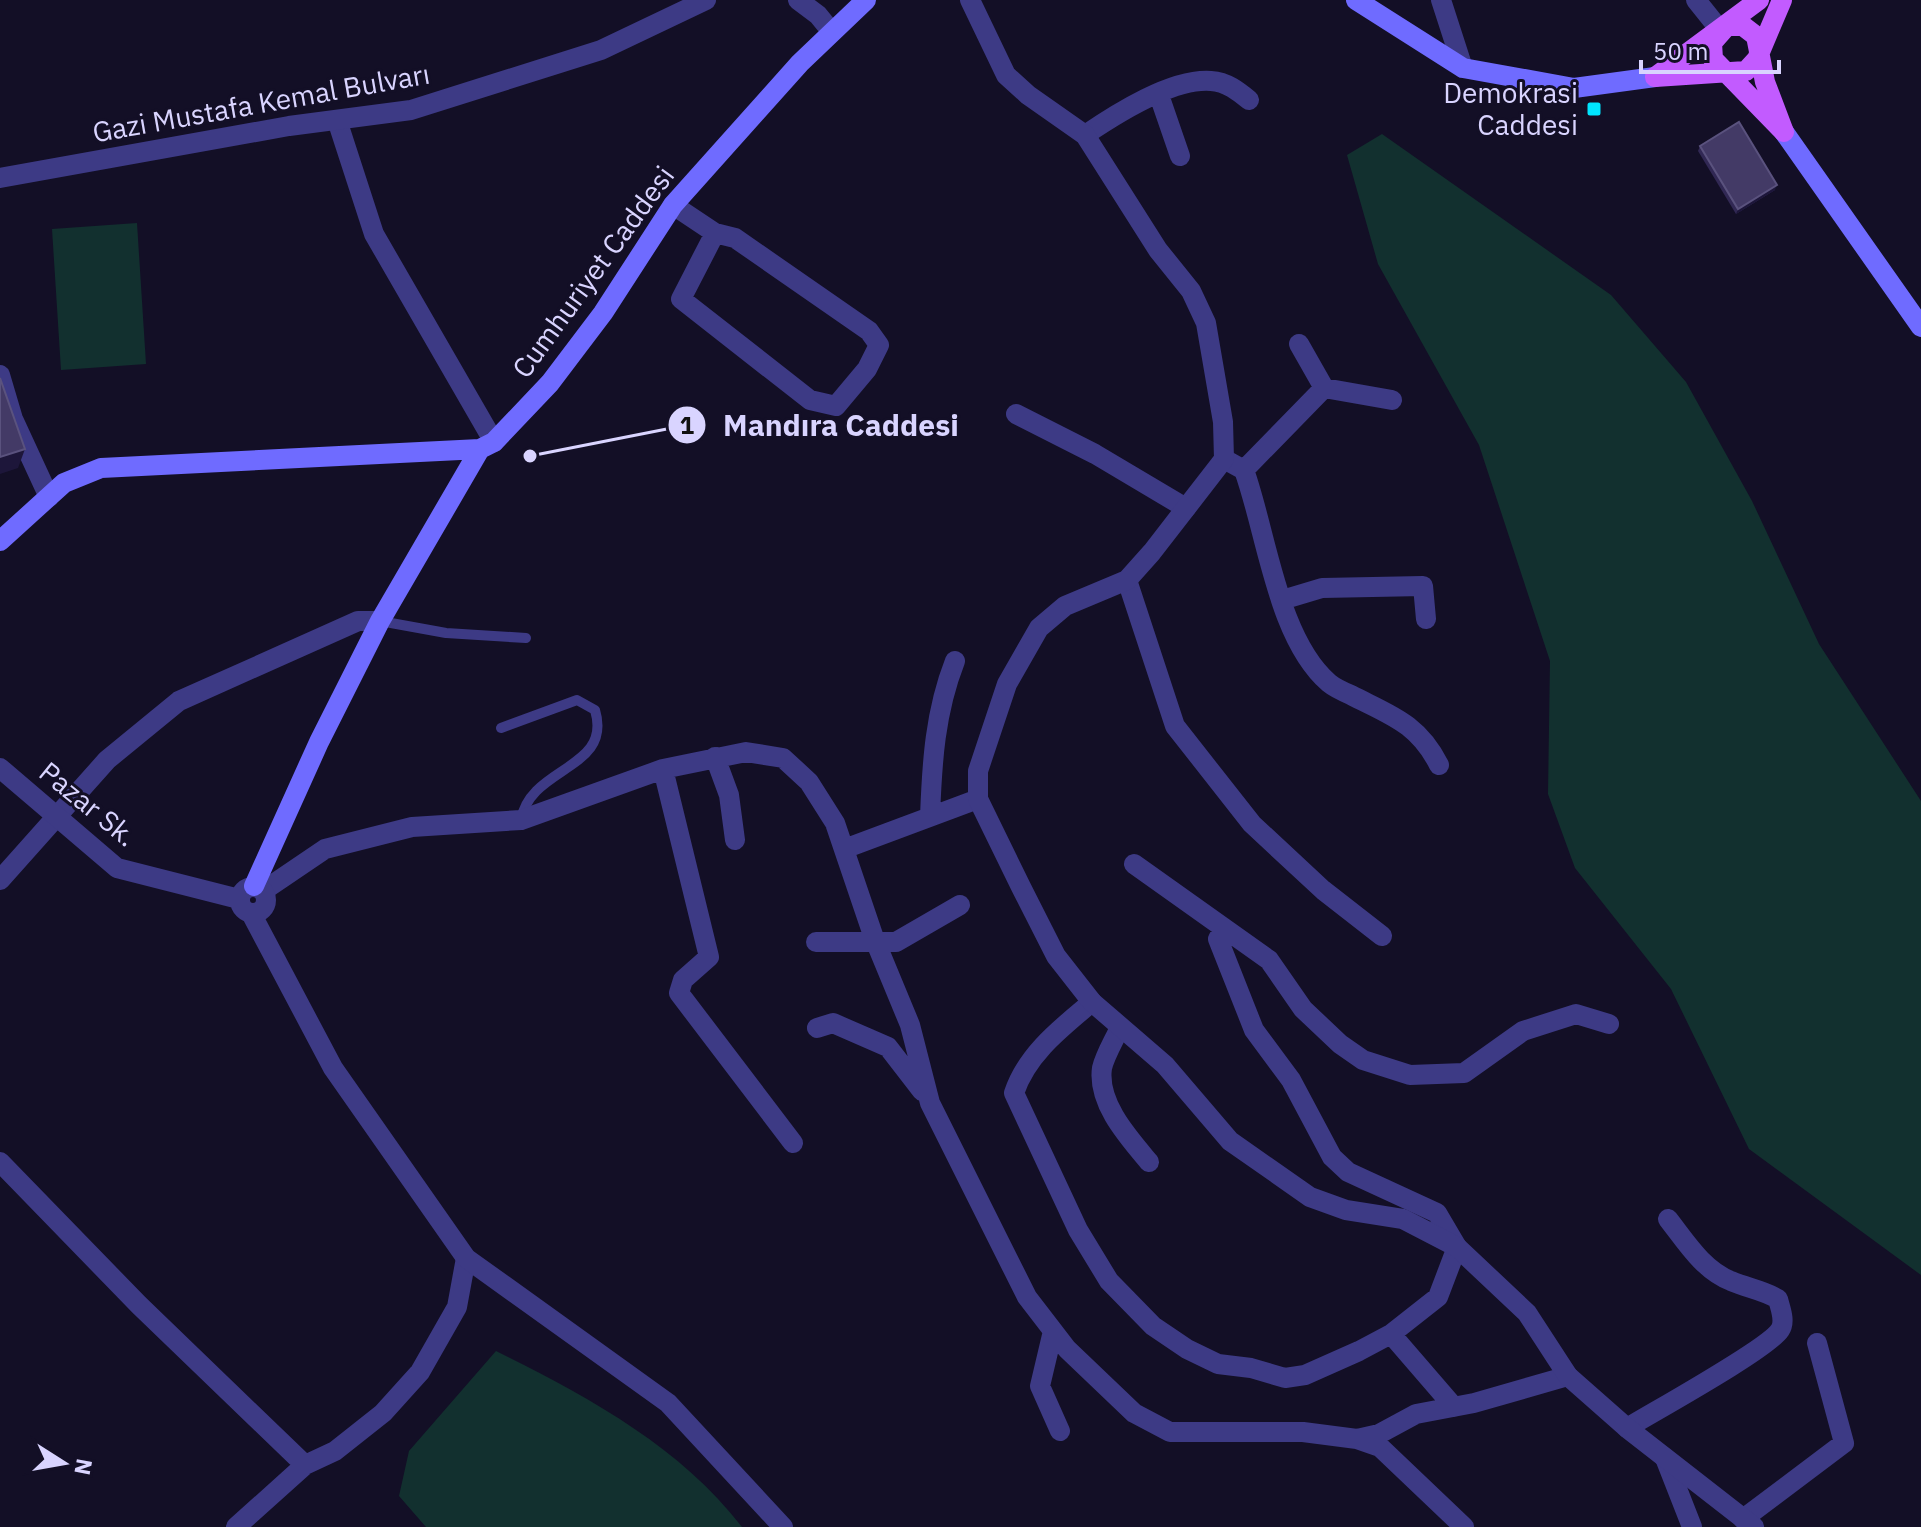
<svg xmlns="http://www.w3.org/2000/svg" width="1921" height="1527" viewBox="0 0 1921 1527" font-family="'IBM Plex Sans',sans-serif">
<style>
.green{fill:#12302f}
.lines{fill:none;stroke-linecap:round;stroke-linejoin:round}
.service{stroke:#3d3a85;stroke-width:10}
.minor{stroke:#3d3a85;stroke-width:20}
.tertiary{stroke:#3d3a85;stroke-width:20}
.secondary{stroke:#6f6bff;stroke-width:20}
.primary{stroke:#c25bff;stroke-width:20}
.wall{fill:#312854}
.shaded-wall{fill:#1d163a}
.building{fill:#433a66;stroke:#5a527e;stroke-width:2}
.poi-dot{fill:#00e5ff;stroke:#130f26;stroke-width:3}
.labels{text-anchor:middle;stroke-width:6;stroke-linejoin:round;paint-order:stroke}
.poi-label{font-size:28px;fill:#d9d4ff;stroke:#130f26;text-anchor:end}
.street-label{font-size:28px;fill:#d9d4ff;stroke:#130f26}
.leader{fill:none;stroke:#d9d4ff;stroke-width:3}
.callout-dot{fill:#d9d4ff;stroke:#130f26;stroke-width:3}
.mark-label{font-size:24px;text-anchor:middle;font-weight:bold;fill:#111}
.callout-label{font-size:30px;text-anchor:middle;font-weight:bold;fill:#d9d4ff;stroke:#130f26;stroke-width:6;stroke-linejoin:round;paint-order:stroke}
</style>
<rect width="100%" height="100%" fill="#130f26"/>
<path class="green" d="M1382,134L1611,295L1686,382L1752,501L1819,644L1921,801V1275L1749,1149L1671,989L1575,868L1548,794L1550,661L1479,445L1378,264L1347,155Z
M137,223L146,364L61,370L52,229Z
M496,1351C585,1395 680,1446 742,1527H426L399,1496L409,1451Z"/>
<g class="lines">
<path class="service" d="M380,621L446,633L526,638
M501,728L577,700L595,710C613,770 530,766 521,820"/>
<path class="minor" d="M1441,0L1463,68
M1696,0L1720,30
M1159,95L1180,156
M337,120L374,234L494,442
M1085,135C1116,114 1172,78 1211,81C1227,82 1238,91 1249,100
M673,205L715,233L735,238L869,331L879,345L867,369L836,406L810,400L681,299L715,233
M1299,344L1324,388
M0,375L13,419L49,497
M1016,414L1095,454L1186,508
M1224,459L1244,470C1267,534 1277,638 1329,683C1335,688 1344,692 1351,695C1390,715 1418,723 1439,765
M1244,470L1324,388L1392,400
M1127,580L1175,726L1252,824L1323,890L1382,936
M1282,600L1322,588L1423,586L1426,619
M715,757L729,795L735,840
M663,769L709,957L683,980L679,993L793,1143
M930,817C932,762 935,712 955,661
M844,849L978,799
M1134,864L1224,928
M0,880L107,760L179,701L358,621H380
M263,891L325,849L412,827L521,820L663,769L746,752L783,758L809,782L835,823L874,938L910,1025L930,1103L1027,1297L1067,1349L1134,1413L1170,1432H1303L1357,1439L1379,1434L1416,1414L1474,1403L1568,1376
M816,942H896L960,905
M1092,1002C1061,1028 1027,1054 1014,1093L1078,1230L1109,1281L1153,1326L1187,1349L1218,1364L1251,1368L1285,1378L1305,1375L1359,1351L1391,1334L1438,1297L1457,1247L1437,1213L1348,1172L1332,1157L1291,1080L1254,1030L1218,939L1224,928L1269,960L1303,1009L1340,1044L1363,1060L1410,1075L1464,1073L1523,1031L1576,1014L1609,1024
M1120,1027C1115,1039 1105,1055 1102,1068C1097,1103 1128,1137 1149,1162
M817,1028L833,1023L888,1047L922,1091
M0,1162L139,1305L305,1465
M1053,1331L1040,1386L1060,1431
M1391,1334L1454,1407
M1627,1428C1653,1412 1768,1349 1780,1330C1786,1321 1780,1308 1778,1299C1763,1290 1747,1288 1731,1281C1703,1270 1686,1242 1668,1219
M1357,1439L1380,1447L1464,1527
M1665,1458L1692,1527
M1743,1519L1844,1443L1817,1343
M236,1527L305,1465L335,1451L383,1413L420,1372L457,1307L466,1258"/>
<path class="tertiary" d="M798,0L818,15L831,31
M970,0L1006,75L1028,95L1085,135L1158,250L1191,291L1206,323L1223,422L1224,459L1152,552L1127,580L1065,606L1039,628L1007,684L978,771V799L1021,887L1056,956L1092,1002L1165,1065L1230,1141L1310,1197L1346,1210L1403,1219L1457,1247L1527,1313L1568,1376L1627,1428L1754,1527
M0,178L289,126L411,110L601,50L706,0
M0,768L117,868L239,899
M240 900a13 13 0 1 1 26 0a13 13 0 1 1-26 0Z
M252,915L333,1068L466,1258L668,1403L783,1527"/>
<path class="secondary" d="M1356,0L1463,68L1574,88L1655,77
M1784,132L1921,327
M0,541L64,483L101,468L480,449L494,442L550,383L603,313L673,205L800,63L866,0
M254,886L319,742L380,621L480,449"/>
<path class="primary" d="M1727,26H1743L1756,36L1765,82L1784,132L1713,59L1712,43Z
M1655,77L1746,71L1757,59L1782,0
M1655,77L1759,0"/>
</g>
<path class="wall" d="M1700,146L1775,190L1736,214L1698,151Z"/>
<path class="shaded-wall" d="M1777,185L1775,190L1736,214L1738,209Z
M25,449L18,468L0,474V457Z"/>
<path class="building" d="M1739,122L1777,185L1738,209L1700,146Z
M0,378L25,449L0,457Z"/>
<rect class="poi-dot" x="1586" y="101" width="16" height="16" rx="4"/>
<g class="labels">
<g class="poi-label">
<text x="1578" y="103">Demokrasi<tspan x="1578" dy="32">Caddesi</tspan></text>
</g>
<g class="street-label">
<text transform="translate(261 103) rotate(-10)" y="10">Gazi Mustafa Kemal Bulvarı</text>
<text transform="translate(593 272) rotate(-54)" y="10">Cumhuriyet Caddesi</text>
<text transform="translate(88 804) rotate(39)" y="10">Pazar Sk.</text>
</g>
</g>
<path class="leader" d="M530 456L687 425"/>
<g class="callout-dot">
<circle cx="530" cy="456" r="8"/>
<circle cx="687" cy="425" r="20"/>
</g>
<g class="mark-label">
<text x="687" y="434">1</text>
</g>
<g class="callout-label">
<text x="841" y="436">Mandıra Caddesi</text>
</g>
<g transform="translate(64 1463) rotate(101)" stroke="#130f26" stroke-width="6" paint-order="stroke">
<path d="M0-6L14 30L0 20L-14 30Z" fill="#d9d4ff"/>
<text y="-12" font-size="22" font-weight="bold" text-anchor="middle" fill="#d9d4ff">N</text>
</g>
<path d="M1641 60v12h138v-12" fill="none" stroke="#d9d4ff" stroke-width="4"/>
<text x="1653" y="60" font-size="24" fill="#d9d4ff" stroke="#130f26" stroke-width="6" paint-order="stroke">50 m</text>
</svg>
